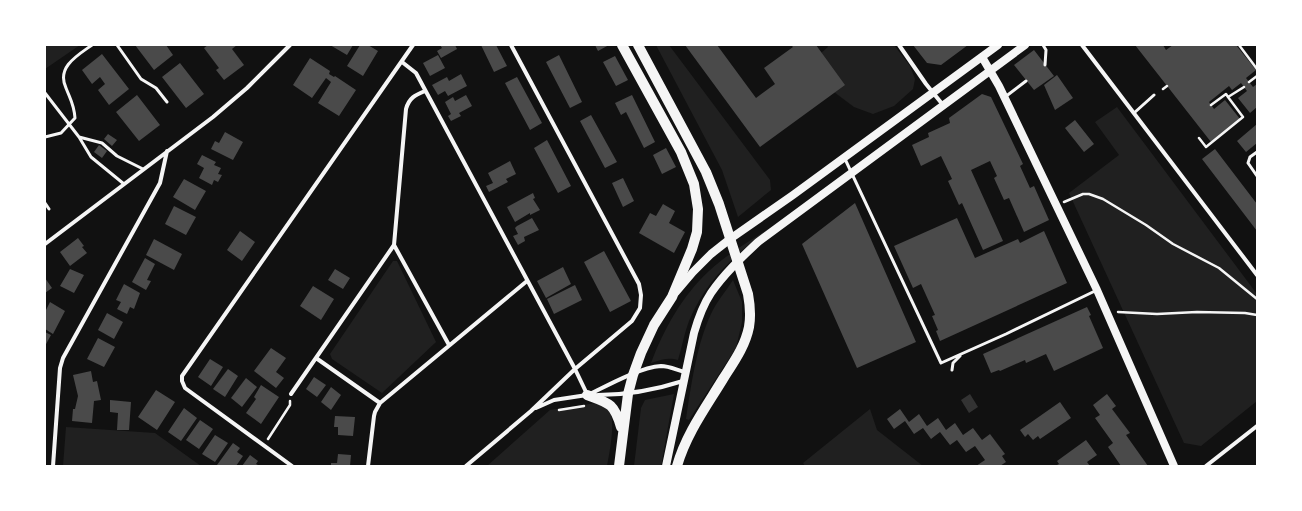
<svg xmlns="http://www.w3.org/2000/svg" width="1302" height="511" viewBox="0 0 1302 511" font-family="Ubuntu,sans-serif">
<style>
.green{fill:#202020}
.water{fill:#333}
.building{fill:#4a4a4a}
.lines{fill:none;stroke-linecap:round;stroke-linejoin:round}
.path{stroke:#f5f5f5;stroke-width:2.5}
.service{stroke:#f5f5f5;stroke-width:3}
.minor{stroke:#f5f5f5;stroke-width:4}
.secondary{stroke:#f5f5f5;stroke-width:8}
.primary{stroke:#f5f5f5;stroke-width:10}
</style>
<rect width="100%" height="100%" fill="#111"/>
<path class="green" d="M45,45H80L45,69Z
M656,45H669L770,180L771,190L738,217L722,170Z
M827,45H894L910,66L915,79L913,89L894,106L873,114L854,107L834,92L821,53L828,47Z
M1117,107L1257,294V401L1201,446L1184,443L1069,193L1119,155L1095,122Z
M773,226C737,253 707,278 689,321C684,334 682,347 678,360C668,357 661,360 651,363C664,329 682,296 709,271C728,253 752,240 773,226Z
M393,261H397L436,342L382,393L332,359L330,354Z
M733,280L742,302V322L736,348L689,420L686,419C691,386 697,343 711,314C717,301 726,291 733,280Z
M674,394L661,466H634L641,408L645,400Z
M596,403C600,405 605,406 608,409C617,418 609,454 607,466H487L550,410Z
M870,409L877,430L923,466H805L803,463Z
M66,427L155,433L201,466H63Z"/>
<path class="water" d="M970,394L978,407L969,413L961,400Z"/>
<path class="building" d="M135,45H166L173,55L154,70Z
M208,45H237L232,49L244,65L224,80L216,70L219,68L204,48Z
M330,45H353L347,55Z
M360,45H368L378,51L363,76L347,66Z
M440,45H455L457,49L441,58L437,51L442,48Z
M481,45H496L507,66L494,72Z
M595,45H609L598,51Z
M685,45H717L756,98L775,84L764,68L793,47L791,45H816L845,85L760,147Z
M913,45H968L941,65L927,63Z
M1135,45H1163L1166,50L1173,45H1236L1256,70L1246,78L1253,87L1257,84V107L1250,113L1238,98L1247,91L1241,83L1232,90L1229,86L1209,102L1214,109L1225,100L1240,119L1211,142Z
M1034,50L1054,76L1034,90L1014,65Z
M102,54L129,89L109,105L98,90L105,84L100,77L92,84L82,70Z
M438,55L445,68L430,76L423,63Z
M559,55L582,102L570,108L546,62Z
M615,56L628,80L616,86L603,62Z
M310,58L330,71L329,74L334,77L335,76L356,90L339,116L318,103L331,82L326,78L312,98L293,85Z
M180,63L204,94L186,108L162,77Z
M461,74L467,86L448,96L445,91L438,95L432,85L447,77L449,81Z
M1057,75L1073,98L1055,110L1044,85Z
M517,77L542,123L530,130L505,83Z
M982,94L991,97L1023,164L1020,166L1030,188L1034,186L1049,220L1024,232L1009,198L1004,200L994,178L997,176L990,161L971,170L1003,241L983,250L962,203L959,205L948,181L952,179L941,156L921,166L912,145L929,137L928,133L950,123L949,118Z
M137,95L160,125L139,141L116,112Z
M466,95L472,106L459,113L461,116L451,121L448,116L451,114L445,102L453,97L455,101Z
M632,95L655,142L644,148L626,112L621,115L615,103Z
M591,115L617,162L605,168L580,121Z
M1075,120L1094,144L1084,152L1065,128Z
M1257,124V143L1246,152L1237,141Z
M225,132L243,142L233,160L211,149L215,141L219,143Z
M108,134L117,140L112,146L104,139Z
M547,140L571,186L558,193L534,148Z
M99,145L107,151L102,158L94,152Z
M666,148L676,167L662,174L653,155Z
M1215,149L1257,204V231L1202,159Z
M202,155L216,162L214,165L221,168L218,174L222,175L218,182L214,180L212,185L199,178L204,168L197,164Z
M510,161L516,174L506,179L508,182L489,192L486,186L493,183L488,173Z
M623,178L634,201L623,207L612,183Z
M184,179L206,191L195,210L173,197Z
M533,193L535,198L533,199L540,210L530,215V213L515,222L507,207Z
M855,203L916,342L857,368L802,244Z
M663,204L675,211L669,223L685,232L674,253L639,233L650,213L656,216Z
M174,206L196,217L186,235L165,224Z
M532,218L539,230L524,237L525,241L518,245L513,236L518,234L515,228L517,226Z
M957,218L975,258L1018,239L1020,243L1044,231L1067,283L940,341L936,331L938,330L932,316L935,315L921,284L913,288L894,246Z
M240,231L255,242L242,261L227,250Z
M78,238L84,246L82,247L87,253L70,266L60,252Z
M154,239L182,254L174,270L146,255Z
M604,251L631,301L610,312L584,262Z
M145,258L155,264L147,280L151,281L146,290L132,282Z
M563,267L571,284L546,298L537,281Z
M70,269L84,275L74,293L60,286Z
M335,269L350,278L343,289L328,280Z
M45,278L52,288L45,293Z
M124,284L140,293L134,309L130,307L127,314L117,309L121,302L116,300Z
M575,285L582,300L554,314L547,299Z
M313,286L334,299L321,320L300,306Z
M50,302L65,311L53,334L45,329V312Z
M1087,307L1091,315L1089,316L1103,348L1054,371L1046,354L1026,363L1025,360L1000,371L999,370L991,373L983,354Z
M107,313L123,322L114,339L98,330Z
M45,332L51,335L45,346Z
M98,338L115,347L104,367L87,359Z
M271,348L286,358L276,372L284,378L276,388L254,371Z
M210,359L223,367L211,386L198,377Z
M228,369L238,376L225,397L213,389Z
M91,371L93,382L97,381L101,400L94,401L92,423L72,421L73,409H75L78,396L73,375Z
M314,377L326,385L317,397L306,389Z
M246,378L257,387L242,407L231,398Z
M261,385L279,397L261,424L246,413L256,399L254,397Z
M331,387L341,395L331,410L321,402Z
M156,390L175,402L157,430L138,417Z
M1107,394L1116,406L1112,409L1130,433L1126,435L1148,466H1121L1108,447L1113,443L1095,418L1100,415L1093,405Z
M110,400L131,402L129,430H117L118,413L110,412Z
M1060,402L1071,418L1040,439L1038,436L1033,440L1028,434L1025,437L1020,430Z
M184,408L197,418L181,441L168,432Z
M900,409L909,422L919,414L927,426L938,418L946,430L955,423L963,435L973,428L982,440L990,434L1005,454L1002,456L1006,462L1000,466H976L985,460L975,446L966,452L957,440L950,445L940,432L931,439L923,428L914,434L905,421L894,429L887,419Z
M335,416L355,417L353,436L338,435V427H334Z
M200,420L213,429L199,449L186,440Z
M215,435L228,443L215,462L202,454Z
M1086,440L1097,455L1087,462L1090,466H1055L1059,464L1057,461Z
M233,443L240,448L237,452L243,456L236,466H231L229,465L228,466H218L217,465Z
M338,454L351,455L350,466H331V463H337Z
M250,455L258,461L256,464L260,466H242Z"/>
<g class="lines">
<path class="path" d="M1239,45L1257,69
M1249,82L1257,76
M1163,89L1167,86
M1211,105L1226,94L1228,97
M1199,138L1206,147L1243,117L1228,97L1244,87
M1064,202L1083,194H1089L1103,199L1146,225L1173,244L1219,268L1257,299
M1118,312L1157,314L1197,312L1245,313L1257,315
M559,410L584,406
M268,439L290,405V401"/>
<path class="service" d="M117,45L141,79L156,88L167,102
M1043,45L1046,50L1045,65
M45,93L79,137L91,157L124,184
M1005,97L1026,81
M1134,113L1154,95
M45,137L61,133L75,118C74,104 71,101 66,88C56,67 78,55 92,45
M79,137L102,143L117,156L143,169
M1257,152L1250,157L1248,163L1257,176
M845,159L941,363L1006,334L1097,290
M45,203L49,209
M952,370L953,363L960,356"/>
<path class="minor" d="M899,45L926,84L943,105
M1082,45L1257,275
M402,62L416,73L575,369L587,394
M45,244L213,117L247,88L290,45
M394,245L449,345
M316,358L380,403
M291,394L394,245L406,109C409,98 415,95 425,91
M590,394C608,385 641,367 661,366C669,366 677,370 685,372
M598,395C627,395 655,390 683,381
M536,408L554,400L587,395
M53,466L60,368L63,358L160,183L167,151
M292,466L185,388L182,381V376L413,45
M368,466L374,416L375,412L380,403L527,281
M466,466L531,411L575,369L632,321L640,308L641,295L639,284L511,45
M1206,466L1257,426"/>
<path class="secondary" d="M982,57L999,86L1097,290L1174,466
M676,292L693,272L711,254L730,239L793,195L998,45
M666,466L694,333C698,319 703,305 711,293C724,274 741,258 758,242L1025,45"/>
<path class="primary" d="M638,45L706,172L719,204L748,294C750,305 751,316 749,327C745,347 733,363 723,379C706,407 686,434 677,466
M587,395C609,403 614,403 621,427
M619,466L628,394L633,375L641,353L654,325L672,297L692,249L697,232L698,209L694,184L681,152L622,45"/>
</g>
<rect width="1302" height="511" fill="none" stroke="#ffffff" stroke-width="92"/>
</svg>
